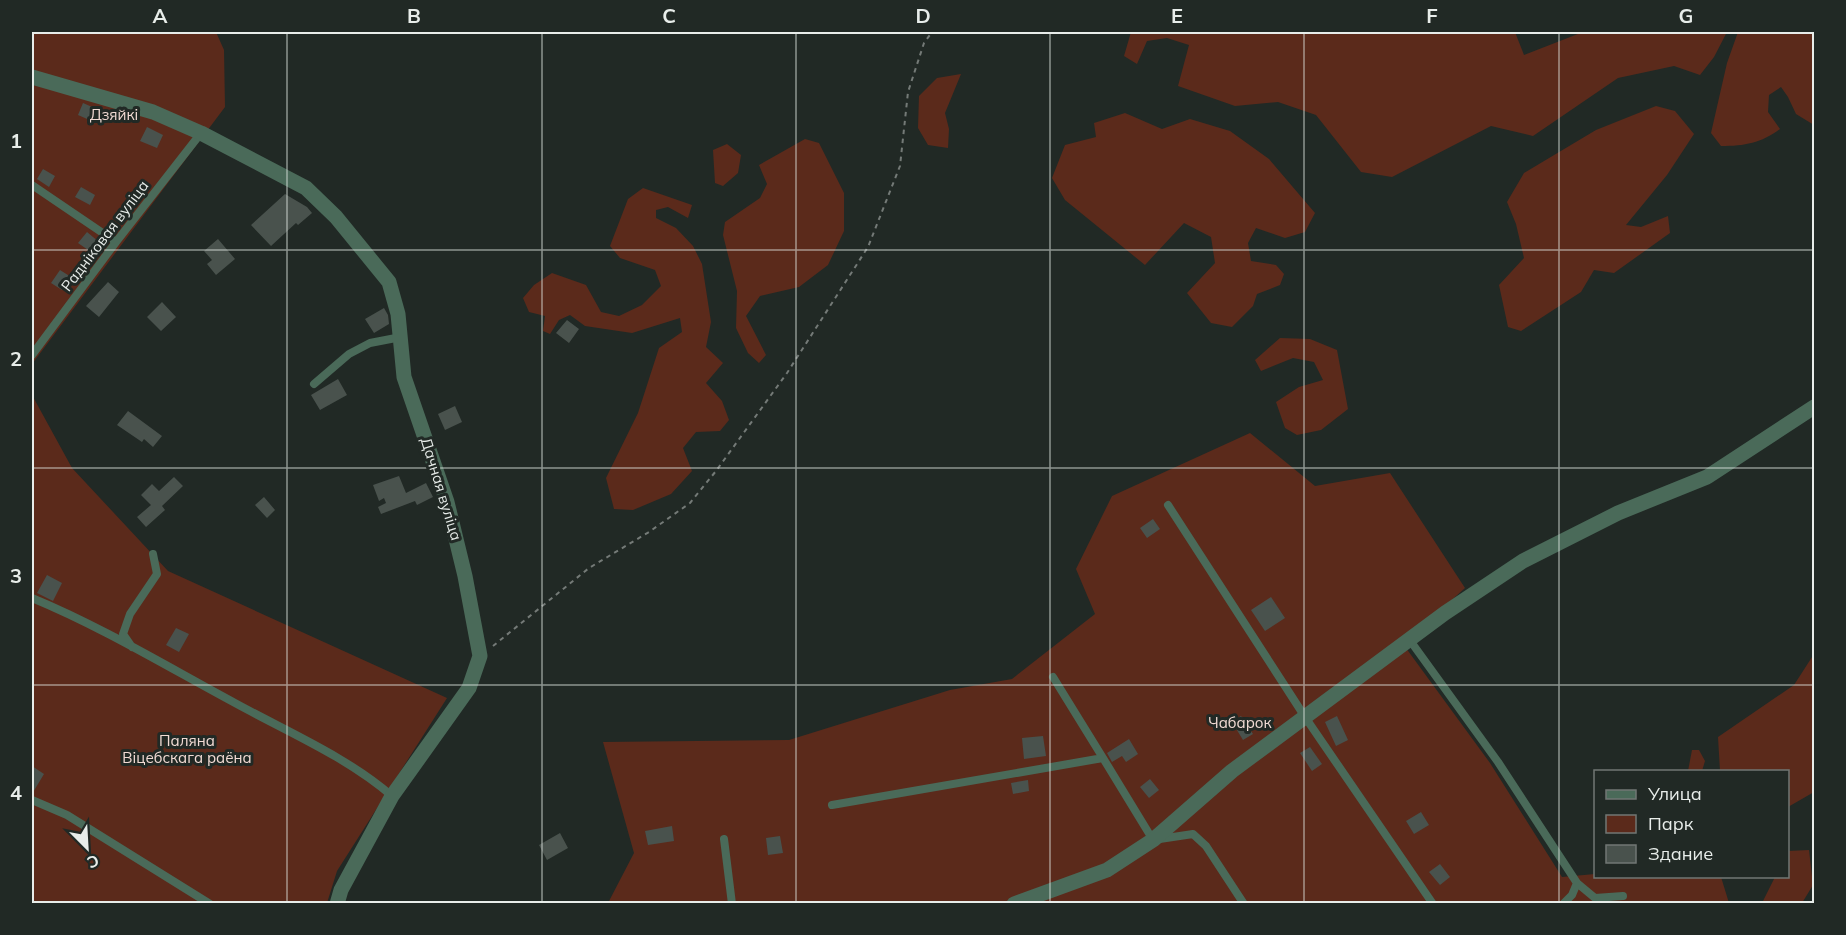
<svg xmlns="http://www.w3.org/2000/svg" width="1846" height="935" viewBox="0 0 1846 935" font-family="Mulish,sans-serif">
<style>
.green{fill:#5b2a1b}
.building{fill:#49524d}
.lines{fill:none;stroke-linecap:round;stroke-linejoin:round}
.path{stroke:#747a77;stroke-width:2;stroke-dasharray:4.5 4.5;stroke-linecap:butt}
.lane{stroke:#4a6a59;stroke-width:8}
.street{stroke:#4a6a59;stroke-width:15}
.grid{fill:none;stroke:#e8edea;stroke-width:1.5;stroke-opacity:0.55}
.labels{text-anchor:middle;stroke-width:6;stroke-linejoin:round;paint-order:stroke}
.park-label{font-size:15px;fill:#f2dbd4;stroke:#212925}
.street-label{font-size:15px;fill:#e8edea;stroke:#212925}
.neatline{fill:none;stroke:#e8edea;stroke-width:2}
.grid-label{font-size:20px;text-anchor:middle;font-weight:bold;fill:#e8edea}
</style>
<rect width="100%" height="100%" fill="#212925"/>
<path class="green" d="M32,32H216L224,50L225,107L32,364Z
M1131,32H1515L1524,55L1583,32H1727L1714,57L1700,75L1674,66L1618,78L1533,136L1491,126L1392,177L1361,172L1316,115L1278,102L1235,106L1178,86L1189,45L1167,38L1147,41L1137,64L1124,56Z
M1738,32H1814V125L1796,114L1788,97L1781,87L1769,95L1768,112L1780,129C1761,143 1745,146 1721,146L1711,133L1727,63Z
M961,74L945,113L949,129L948,148L928,145L918,128L919,96L937,78Z
M1656,106L1675,111L1694,134L1667,175L1626,225L1641,227L1668,216L1670,233L1614,273L1594,270L1581,292L1521,331L1508,327L1499,285L1524,258L1516,224L1507,202L1524,173L1596,130Z
M1125,113L1162,129L1190,119L1230,131L1269,159L1315,213L1305,232L1285,238L1256,228L1248,243L1251,261L1276,265L1284,274L1280,285L1257,294L1253,306L1232,327L1211,323L1187,293L1215,263L1211,237L1184,223L1145,265L1065,200L1052,178L1065,145L1096,137L1094,123Z
M805,139L819,143L844,193V231L828,265L799,287L760,296L746,316L766,355L759,363L748,353L736,328L737,291L723,235L725,222L760,198L767,184L759,165Z
M727,144L741,155L738,173L723,186L715,183L713,150Z
M643,188L692,205L688,218L668,207L656,210V218L676,228L693,246L702,264L711,322L706,347L723,363L706,383L722,401L729,420L720,431L696,432L683,448L692,471L671,494L633,510L614,509L606,478L638,413L659,348L682,332L680,318L632,333L585,326L570,315L559,320L550,334L543,331L545,316L529,312L523,298L534,285L552,273L586,285L601,312L619,316L642,305L661,286L655,270L620,258L610,246L628,199Z
M1280,338L1310,339L1337,350L1348,409L1321,430L1297,435L1285,428L1276,402L1299,387L1323,380L1314,362L1293,358L1261,371L1255,360Z
M32,395L72,468L168,571L447,698L337,871L327,903H32Z
M1250,433L1315,486L1390,473L1465,588L1403,644L1490,763L1562,877L1595,874L1596,876L1721,877L1729,903H608L634,853L603,742L789,740L950,690L1012,679L1095,614L1076,569L1112,496Z
M1814,654V792L1788,807V772L1720,771L1718,737L1794,685Z
M1692,750H1699L1705,761L1702,771H1688Z
M1809,850L1813,885L1802,903H1762L1775,877L1788,876V851Z"/>
<path class="building" d="M83,103L99,110L94,122L78,115Z
M147,127L163,135L157,148L140,141Z
M43,169L55,176L49,187L37,179Z
M81,187L95,195L90,205L75,197Z
M285,194L307,207L312,213L298,225L296,223L271,246L251,225Z
M87,232L99,242L91,252L78,243Z
M218,239L235,259L216,275L207,264L212,260L204,251Z
M60,270L71,277L62,290L51,283Z
M108,282L119,292L99,317L86,306Z
M162,302L176,317L161,331L147,317Z
M384,308L388,315L389,324L374,333L365,319Z
M567,320L579,329L569,343L556,333Z
M338,379L347,395L320,410L311,395Z
M455,406L462,422L445,430L438,414Z
M128,411L162,436L153,447L144,439L142,442L117,425Z
M399,476L406,493L426,483L433,497L417,505L415,501L381,514L378,507L386,503L384,498L379,501L373,485Z
M174,477L183,486L162,506L165,510L146,527L137,517L151,505L141,495L152,484L159,491Z
M264,497L275,510L267,518L255,505Z
M1153,519L1160,529L1147,538L1140,528Z
M47,575L62,583L53,601L37,593Z
M1271,597L1285,618L1265,631L1251,610Z
M176,628L189,634L179,652L166,645Z
M1241,716L1253,734L1243,740L1232,722Z
M1337,716L1348,740L1336,746L1325,722Z
M1043,736L1046,756L1024,759L1022,738Z
M1129,739L1138,754L1126,762L1122,756L1112,762L1107,753Z
M1310,747L1322,764L1312,771L1300,753Z
M32,766L44,774L32,794Z
M1150,779L1159,790L1149,798L1140,787Z
M1028,780L1029,791L1013,794L1011,783Z
M1421,812L1429,825L1414,834L1406,821Z
M672,826L674,841L648,845L645,831Z
M560,833L568,848L547,860L539,845Z
M780,836L783,853L768,855L766,838Z
M1440,864L1450,877L1440,885L1429,872Z"/>
<g class="lines">
<path class="path" d="M493,646L589,568L649,532L690,503L716,471L787,373L868,247L900,166L908,92L924,43L932,32"/>
<path class="lane" d="M32,185L116,242
M32,355L116,242L201,133
M314,384L349,354L370,343L401,337
M1168,505L1305,717L1433,904
M32,598C102,627 168,667 235,703C288,732 347,757 392,796
M1409,639L1498,762L1577,883L1572,895L1563,904
M132,647L123,634L130,614L157,574L153,554
M1053,677L1103,758
M32,800L67,815L210,904
M832,805L1103,758L1153,840L1193,834L1206,846L1244,904
M724,839L732,904
M1577,883L1595,898L1623,896"/>
<path class="street" d="M32,77L153,112L201,133L306,188L336,217L389,282L398,314L404,377L447,502L465,576L480,656L469,688L392,796L341,890L337,904
M1014,904L1107,870L1153,840L1232,771L1445,613L1523,561L1618,513L1707,477L1814,407"/>
</g>
<path class="grid" d="M287,32V904M542,32V904M796,32V904M1050,32V904M1304,32V904M1559,32V904M32,250H1814M32,468H1814M32,685H1814"/>
<g class="labels">
<g class="park-label">
<text x="114" y="120">Дзяйкі</text>
<text x="1240" y="728">Чабарок</text>
<text x="187" y="746">Паляна<tspan x="187" dy="17">Віцебскага раёна</tspan></text>
</g>
<g class="street-label">
<text transform="translate(105 236) rotate(-53)" y="5">Радніковая вуліца</text>
<text transform="translate(441 489) rotate(73)" y="5">Дачная вуліца</text>
</g>
</g>
<rect width="1846" height="935" fill="none" stroke="#212925" stroke-width="66"/>
<rect x="1594" y="770" width="195" height="108" fill="#212925" stroke="#717774" stroke-width="1.5"/>
<rect x="1606" y="790" width="30" height="9" fill="#4a6a59" stroke="#717774" stroke-width="1.5"/>
<text x="1648" y="800" font-size="18" fill="#e8edea">Улица</text>
<rect x="1606" y="815" width="30" height="18" fill="#5b2a1b" stroke="#717774" stroke-width="1.5"/>
<text x="1648" y="830" font-size="18" fill="#e8edea">Парк</text>
<rect x="1606" y="845" width="30" height="18" fill="#49524d" stroke="#717774" stroke-width="1.5"/>
<text x="1648" y="860" font-size="18" fill="#e8edea">Здание</text>
<g transform="translate(87 848) rotate(156)" stroke="#212925" stroke-width="4.5" paint-order="stroke">
<path d="M0-4.5L10 22L0 15L-10 22Z" fill="#e8edea"/>
<text y="-9" font-size="16" font-weight="bold" text-anchor="middle" fill="#e8edea">С</text>
</g>
<rect x="33" y="33" width="1780" height="869" class="neatline"/>
<g class="grid-label">
<text x="160" y="23">A</text>
<text x="414" y="23">B</text>
<text x="669" y="23">C</text>
<text x="923" y="23">D</text>
<text x="1177" y="23">E</text>
<text x="1432" y="23">F</text>
<text x="1686" y="23">G</text>
<text x="16" y="148">1</text>
<text x="16" y="366">2</text>
<text x="16" y="583">3</text>
<text x="16" y="800">4</text>
</g>
</svg>
